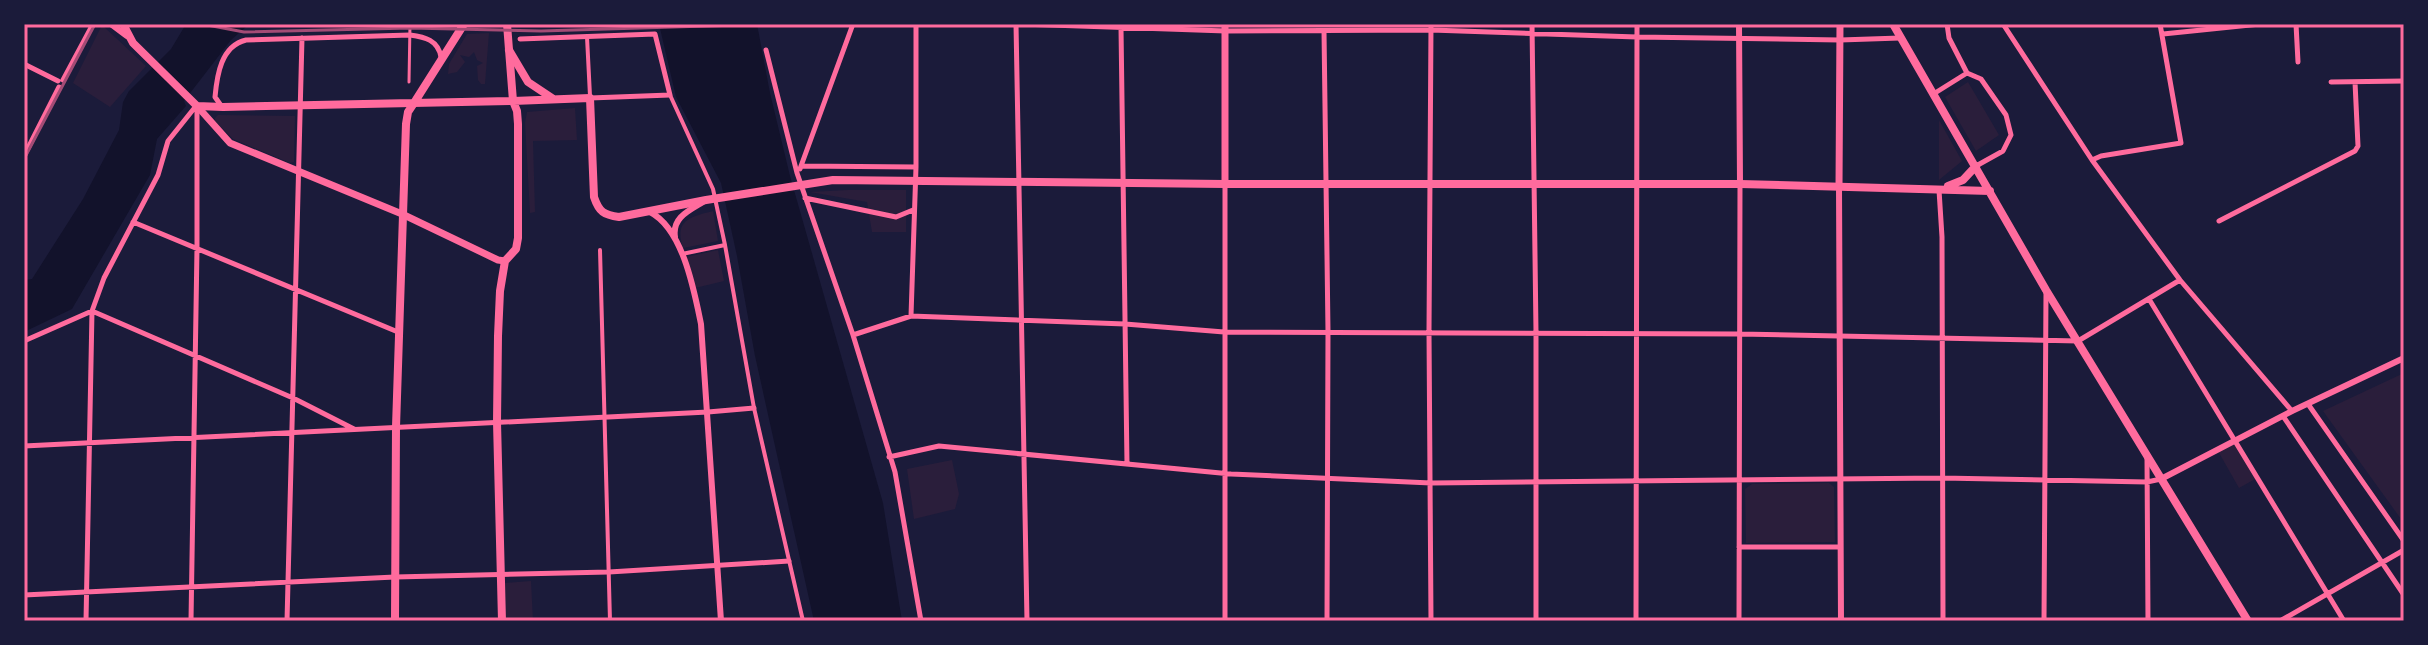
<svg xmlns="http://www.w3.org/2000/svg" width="2428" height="645" viewBox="0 0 2428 645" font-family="'Crimson Pro',serif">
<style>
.green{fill:#2a1e3b}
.water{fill:#12122b}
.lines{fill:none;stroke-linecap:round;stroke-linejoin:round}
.service{stroke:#ff6b9d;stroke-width:3}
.pedestrian{stroke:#ff6b9d;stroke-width:4}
.minor{stroke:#ff6b9d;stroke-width:5}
.tertiary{stroke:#ff6b9d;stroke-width:6}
.secondary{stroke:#ff6b9d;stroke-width:7}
.primary{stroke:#ff6b9d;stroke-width:8}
.trunk{stroke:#ff6b9d;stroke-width:8}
.rail{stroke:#a44b75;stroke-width:3}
.neatline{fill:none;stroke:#ff6b9d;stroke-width:3}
</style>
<rect width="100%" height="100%" fill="#1b1b3a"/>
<path class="green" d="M102,25L146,66L110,107L73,83Z
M489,33L485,84H481L478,80L477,66L483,63L477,60L474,52L469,57L460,55L465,62L457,72L448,74L449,64L467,34Z
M1968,82L1999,135L1976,151L1945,97Z
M575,108L577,140L533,141L535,212L530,213L525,123L527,112Z
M218,115L295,116L294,162L290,163L233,139L215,121V118Z
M1939,120L1962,161L1939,180Z
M848,190H906V232H872L867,202L810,192Z
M713,211L718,241L683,248C674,220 690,217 713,211Z
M718,250L724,281L695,288L686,257Z
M2404,373V464L2400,465L2401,519L2323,411Z
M2236,441L2257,478L2239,488L2218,451Z
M952,460L959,494L955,509L914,519L907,469Z
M1829,483L1834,487L1835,542L1746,543L1745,489L1752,484Z
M531,581L533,621H506L505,583Z"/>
<path class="water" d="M186,24H291L246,27L231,40L184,101L186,106L157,139L150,175L72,309L24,332V280L32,279L83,199L119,130L123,102L129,91L171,49Z
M659,24H757L770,93L790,176L883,503L902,621H814L755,356L737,256L721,183L676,97Z"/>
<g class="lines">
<path class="service" d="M409,82L410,24"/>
<path class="pedestrian" d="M587,37L590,96
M670,95L713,189L725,245L754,408L803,621
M600,250L610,621
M682,254L725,245"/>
<path class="minor" d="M1016,24L1027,621
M1021,24L1226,31L1431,30L1637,37L1840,40L1900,38
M1431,24L1429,332L1431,621
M1532,24L1536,332V621
M1947,24L1949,38L1967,73L1981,79L2006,115L2011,135L2003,151L1976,166
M2003,24L2092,160L2180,280L2292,411
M2296,24L2298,62
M1121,28L1127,464
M1324,31L1328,331L1327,621
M2163,34L2260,24
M520,39L655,34L670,95L590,98
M766,50L797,173L853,335L895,472L921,621
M24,64L58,81
M63,80L93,24
M2331,82L2404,81
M1935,93L1967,73
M222,107L215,97C217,75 221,46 246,40L410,35C425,37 438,40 441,57
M24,156L59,87
M2092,160L2101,156L2181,143L2160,24
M801,166L853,24
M800,169L801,166L916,167
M1939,190L1942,237L1943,621
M805,198L896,217L913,210
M2219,221L2355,151L2358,146L2355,82
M133,222L398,332
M2149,299L2344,621
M92,311L293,398L354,429
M911,316L916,167V24
M853,335L911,316L1125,324L1224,332L1739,334L2078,341L2180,280
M24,341L92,311
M2308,404L2404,541
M2283,416L2404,595
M24,446L708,412L754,408
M889,457L939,446L1231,474L1431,483L1942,478L2147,482L2161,479
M2147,458L2148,621
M1739,547H1840
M24,595L395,577L609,572L789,561
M86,621L92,311L104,278L158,175L168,141L196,106
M191,621L197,248V107
M287,621L302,38
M1225,621V184
M1636,621L1637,24
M1739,621L1740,184
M2044,621L2046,291
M2280,621L2404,550"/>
<path class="tertiary" d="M111,24L127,36
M1739,24L1740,184
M1839,187L1841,621
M650,212C683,229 694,290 701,324L721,621
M675,237C672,218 688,211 703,202
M2161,479L2292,411L2404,358"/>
<path class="secondary" d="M197,106L230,143L402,214L498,260L505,261
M1225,184V24
M1839,187L1840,24"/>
<path class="primary" d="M1893,24L2046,290L2248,621
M509,50L528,82L552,98
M1948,186L1963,180L1976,166
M395,621L396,427L406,124L408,112L414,103
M502,621L497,422L498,336L500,291L505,261L516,249L518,238V124L517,111L513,101L590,98L594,197C599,212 604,215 619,217L706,200L833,180L1225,184H1740L1990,191"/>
<path class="trunk" d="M123,24L133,43L197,106L223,107L513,101L507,24
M414,103L464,24"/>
<path class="rail" d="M202,24L244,32L410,28L541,31L773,24
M24,159L95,24"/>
</g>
<rect width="2428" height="645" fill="none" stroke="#1b1b3a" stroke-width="52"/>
<rect x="26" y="26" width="2376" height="593" class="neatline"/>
</svg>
